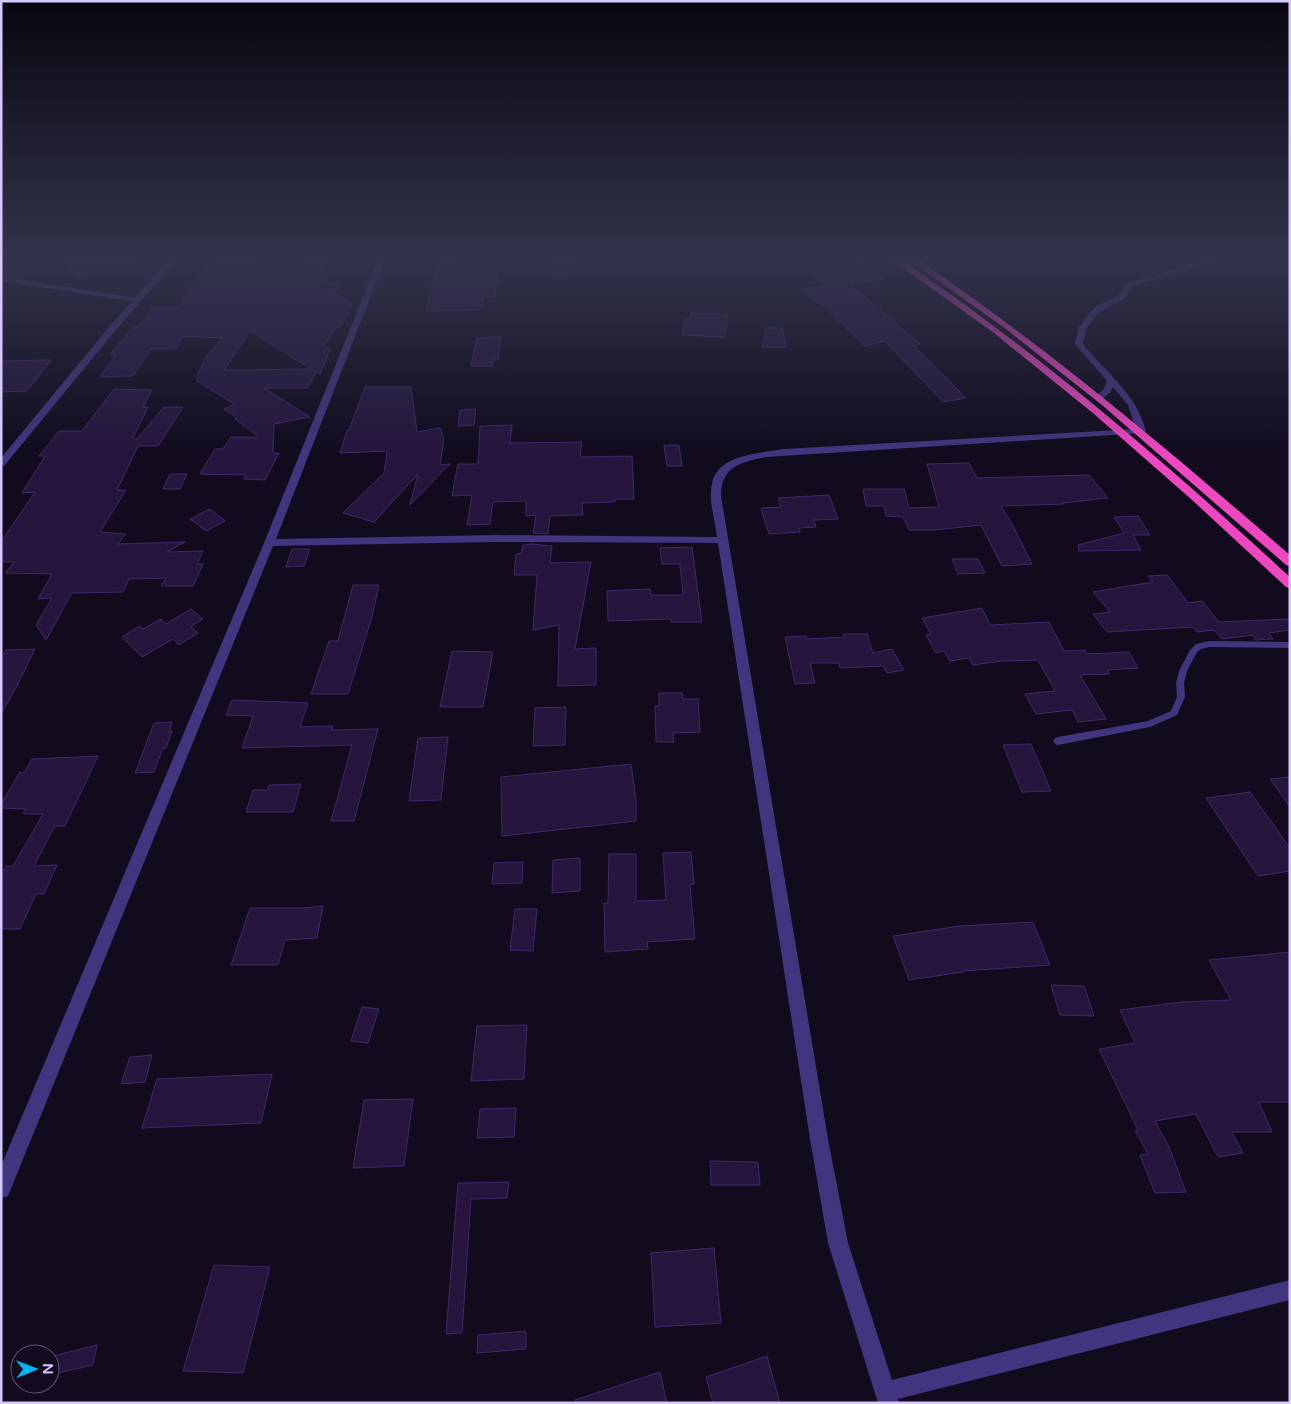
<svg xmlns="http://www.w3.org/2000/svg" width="1291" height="1404" viewBox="0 0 1291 1404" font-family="'Varela Round',sans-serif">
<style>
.building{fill:#25163e;stroke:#40286b;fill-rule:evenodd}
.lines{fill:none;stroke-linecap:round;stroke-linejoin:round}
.service{fill:#42347e;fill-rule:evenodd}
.minor{fill:#42347e;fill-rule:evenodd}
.tertiary{fill:#42347e;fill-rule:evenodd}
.trunk{fill:#ec48bf;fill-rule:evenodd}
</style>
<rect width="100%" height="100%" fill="#110b1d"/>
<path class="building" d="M59,257H136L137,261L79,278Z
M229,257H259L250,271H295L306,257H331L317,275L340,287L332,292L353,304L341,326L335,329L324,345L330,349L320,374L316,372L308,388H264L310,417L274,424L273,453H279L265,480L244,479L246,475L200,474L215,449H223L231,437H259L235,419L237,418L224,409L234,404L197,381V375L206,357L222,338L182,336L177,348L151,349L133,376L100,377L116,355H110L133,327H137L154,307H179L207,264L224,262ZM250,331L311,369L224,370Z
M439,257H459L454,274H498L495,297H483L481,310L426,311Z
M553,257H572L573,271L569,272V275L552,276Z
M865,262L883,279L850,284L920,344L914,346L966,398L943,402L885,341L865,346L822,304H819L802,289L825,286L809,269Z
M691,313L728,315L725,337L682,335L685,319L689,320Z
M766,328H782L786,347H762Z
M501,337L498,359H493L492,366H471L477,338Z
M51,360L27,391L1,392V361Z
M365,387H411L417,432L440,428L444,440L440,465L450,464L410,505L418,474L374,522L343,513L384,473L387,451L340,453L347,430H349Z
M114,389L152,390L143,407H148L133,438L136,440L164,407H183L158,446H138L117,490H126L100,532L126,534L118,544L185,542L167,552L203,551L197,564H203L193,586H161L166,578L129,579L123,592L72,593L46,640L36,625L52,598L38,599L52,574L5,573L14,562H1V542L35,492L22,493L45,456H39L59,431H82Z
M476,409L474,425L458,426L460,410Z
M512,425L510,443L582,442L580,457L632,456L634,499H615V502L582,503L583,515L550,516L548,534L533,533L536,515L526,516V501L493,502L490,524L467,525L472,495L452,496L458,464H478L480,426Z
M664,445H679L682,466H667Z
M969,463L977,478L1089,475L1108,498L1063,503L1064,504L1001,506L1012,524L1032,564L1002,566L981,525L934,530H909L903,517L886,516L884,506H866L863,489H904L909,508L939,507L927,464Z
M170,474H187L180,489H163Z
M829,495L838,519L814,520L816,527L799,528L800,532L769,534L761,508L781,507L778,498Z
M210,509L225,521L206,531L190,519Z
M1138,516L1150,535H1133L1141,550L1079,551L1078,545L1124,533L1114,517Z
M531,544L552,546L550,563L591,562L575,649L596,648V685L558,686L559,625L533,630L537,575H514L516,554L521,553L523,545Z
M692,547L702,622H671V619L608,621L607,591L650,589L651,595H683L680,564H662L660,548Z
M292,549H310L304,566L286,567Z
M952,559H978L985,573L958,574Z
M1167,575L1188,603L1202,601L1219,622L1289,619L1290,630L1269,633L1273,639L1256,640L1253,635L1222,639L1214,630L1197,632L1193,627L1107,632L1093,614L1110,612L1093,592L1153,582L1148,576Z
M353,585H379L372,617L348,694H311L329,641H338Z
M982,608L990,625L1049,622L1064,651L1085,650L1087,654L1129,652L1138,668L1107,670L1110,674L1080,675L1106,719L1078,722L1072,710L1036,714L1025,694L1055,691L1038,660L1002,661L973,665L969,658L950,661L944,651L936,653L926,635L931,634L922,618Z
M191,609L203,619L191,627L198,633L179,645L173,639L142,657L122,637L140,626L143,629L161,619L166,624Z
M843,634H867L873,653L892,649L904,670L887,673L883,666L840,668L839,663H810L815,683L795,684L785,637L806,636L807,639L844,637Z
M35,649L16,688L1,714V658L6,650Z
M452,651L493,652L483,707H440Z
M659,693H682L683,699H698L700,732L673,733L674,742H656L655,706H659Z
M232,700L308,703L300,727L333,726L332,730L378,729L354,821H331L352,745L242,748L253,716L226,715Z
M566,707L565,745L533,746L535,708Z
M172,722L169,732L172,731L166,748H163L154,772L135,773L154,723Z
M448,737L441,800L409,801L418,738Z
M1031,744L1051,791L1022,792L1003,745Z
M98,756L65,826H55L34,866L57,865L44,894H36L20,929H1V876L6,866H13L43,814H23L26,809L1,808V804L20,772L24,773L32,759Z
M631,764L636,800V821L502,836L501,777Z
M1290,777V807L1270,779Z
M301,784L293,812H246L253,790H267L269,785Z
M1250,792L1290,848V871L1258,876L1206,798Z
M691,852L694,884L690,885L695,939L647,942L648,949L605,952L604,903H608L609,854H636V901L666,900L663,853Z
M580,858V891L552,893L553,860Z
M523,862L522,883L492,884L494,863Z
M323,906L317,938L285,940L278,965H231L250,908H303Z
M515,909H537L533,951L510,950Z
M1033,922L1050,965L963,971V972L909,980L893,936L960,926Z
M1290,952V1102H1259L1272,1132H1232L1243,1153L1218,1157L1196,1114L1155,1121L1169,1147L1186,1192L1155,1193L1140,1155L1148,1154L1135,1130H1138L1099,1049L1135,1043L1120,1010L1181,1002L1231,1000L1209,960Z
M1051,985L1084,986L1094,1016L1060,1015Z
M362,1007L379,1009L368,1043L351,1041Z
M527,1025L524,1079L471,1081L477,1026Z
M152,1055L145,1082L121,1084L130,1057Z
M272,1074L261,1123L142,1128L157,1079Z
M413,1099L404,1166L353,1168L364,1100Z
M516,1108L514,1137L477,1138L480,1109Z
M710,1161L758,1162L760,1185H711Z
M509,1182L507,1198L471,1199L462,1333L446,1334L458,1183Z
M714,1248L721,1323L655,1327L651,1253Z
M214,1265L270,1267L243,1373L183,1371Z
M526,1331V1349L477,1353L478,1335Z
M97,1345L93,1365L50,1375L53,1356Z
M767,1356L780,1403H713L706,1377Z
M660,1372L667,1403H576L575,1400Z"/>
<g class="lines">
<path class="service" d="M1209,641L1290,642V648L1209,647L1201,649L1197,652L1187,671L1184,683L1185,697L1177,715L1150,727L1058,745L1055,744L1053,741L1055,738L1058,737L1148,721L1171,711L1177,697L1176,683L1179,671L1190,650L1196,644Z"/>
<path class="minor" d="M379,257H386L276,539L496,535L717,537C715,519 708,500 712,483C718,454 761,453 784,449L1136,429L1128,405L1113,387L1110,393L1102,399L1095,397L1103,390L1107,381L1075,344L1078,329L1089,313L1097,306L1118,296L1127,283L1205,260L1210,257H1218L1211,264L1133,286L1124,299L1103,310L1095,317L1086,329L1083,344C1106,373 1136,393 1146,431L1144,433L766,457C741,462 721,466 721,496L828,1139L848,1243L892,1380L1290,1280V1300L898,1399L899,1403H878L828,1243L810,1139L718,543L496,542L273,546L8,1196L1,1198V1166L264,543Z
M1,277L138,298L142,300L138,302L1,281Z"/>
<path class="tertiary" d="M171,257H179L115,331L4,466L1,467V458L109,327Z"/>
<path class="trunk" d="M888,257H897C1038,352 1165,462 1290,577V588L1286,587L1191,499L1094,414L994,333Z
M905,257H914C1047,347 1169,450 1290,555V566L1286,565L1102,405L1006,329Z"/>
</g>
<linearGradient id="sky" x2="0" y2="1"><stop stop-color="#090610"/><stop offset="0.57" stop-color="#32344c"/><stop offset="1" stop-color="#32344c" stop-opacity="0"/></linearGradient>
<rect width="1291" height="453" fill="url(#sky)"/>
<rect width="1291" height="1404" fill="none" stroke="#d6c7ff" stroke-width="5"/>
<g transform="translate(35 1369) rotate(89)"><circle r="24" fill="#110b1d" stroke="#605677"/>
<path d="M0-4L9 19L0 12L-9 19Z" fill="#00b4f2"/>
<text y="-8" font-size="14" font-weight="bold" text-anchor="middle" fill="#d6c7ff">N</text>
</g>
</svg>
